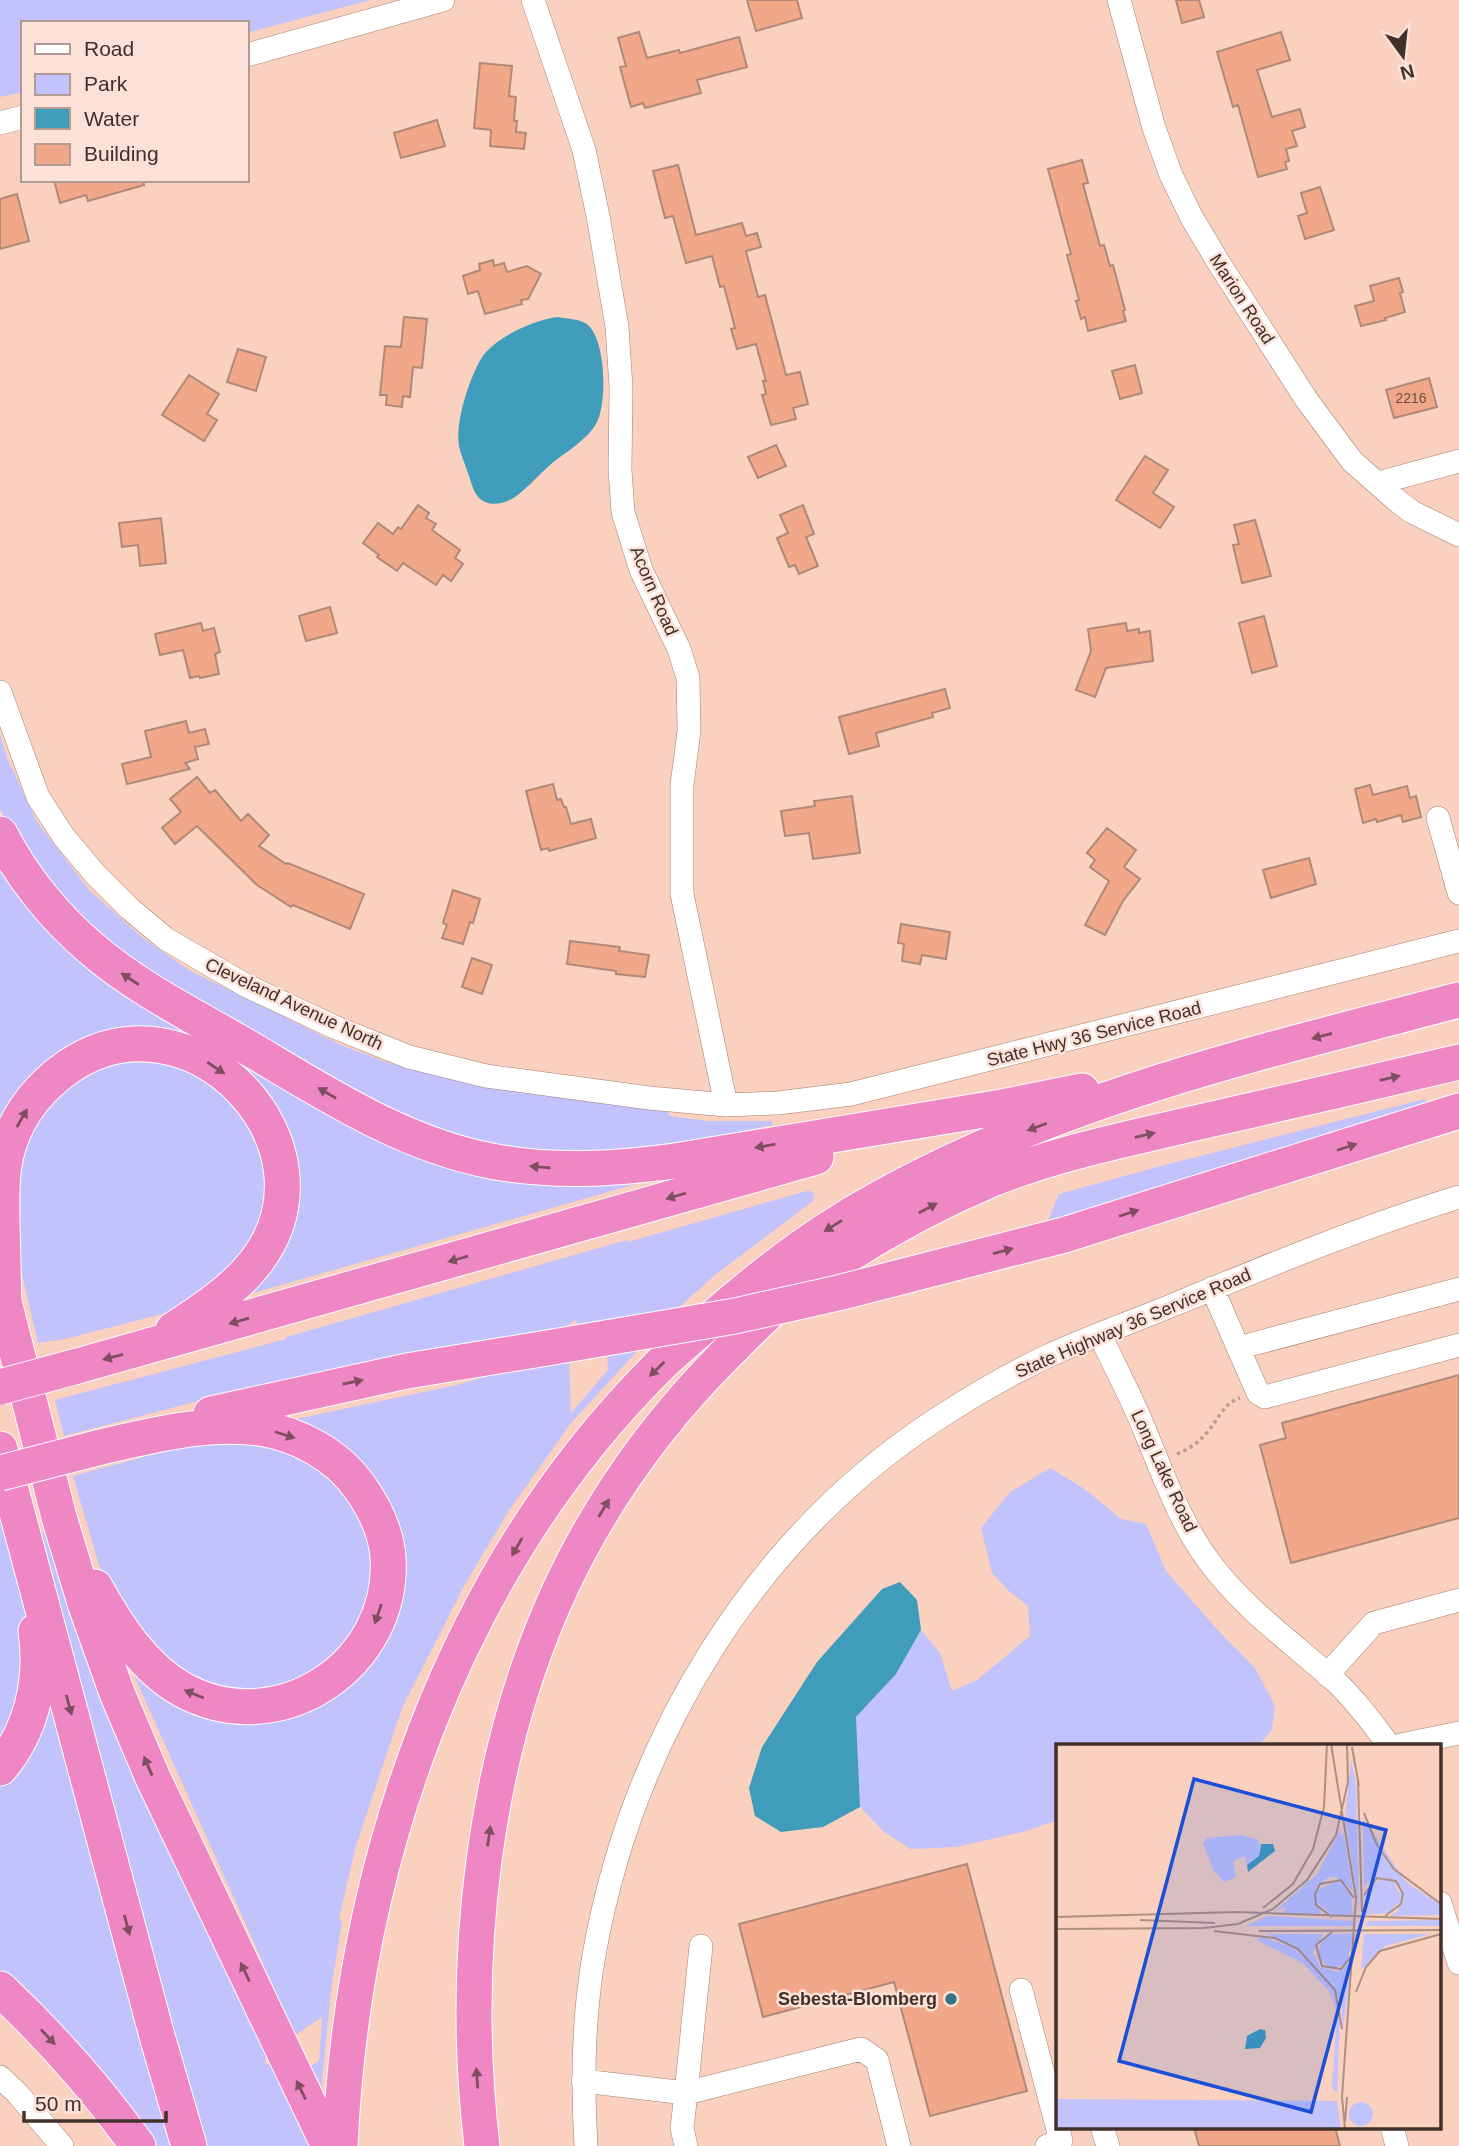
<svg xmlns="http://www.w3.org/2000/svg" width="1459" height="2146" viewBox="0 0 1459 2146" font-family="Arial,sans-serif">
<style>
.green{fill:#c2c3fd}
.water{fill:#409cbb}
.building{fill:#f1a888;stroke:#b08978;stroke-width:2}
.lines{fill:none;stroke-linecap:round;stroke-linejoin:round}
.minor-casing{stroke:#a57e6e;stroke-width:24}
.highway-casing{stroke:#fff;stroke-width:37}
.path{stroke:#bf9d8e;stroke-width:3.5;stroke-dasharray:3.5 3.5;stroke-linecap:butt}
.minor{stroke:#fff;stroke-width:23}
.highway{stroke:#ef87c5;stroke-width:35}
.highway-bridge-casing{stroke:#fff;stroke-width:37;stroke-linecap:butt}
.highway-bridge{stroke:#ef87c5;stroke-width:35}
.oneway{fill:#7f4f60}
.poi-dot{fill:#347288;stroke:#fbe1d7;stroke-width:2.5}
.labels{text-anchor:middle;stroke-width:5;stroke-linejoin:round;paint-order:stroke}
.number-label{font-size:14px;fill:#6e4f42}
.street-label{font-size:18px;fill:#42312a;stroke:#fbe1d7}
.poi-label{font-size:18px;font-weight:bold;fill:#42312a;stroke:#fbe1d7;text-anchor:end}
.inset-road{fill:none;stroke:#b09083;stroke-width:2}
.view{fill:#1d4ed8;fill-opacity:0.15;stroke:#1d4ed8;stroke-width:3.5}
.inset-edge{fill:none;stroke:#42312a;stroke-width:3.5}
</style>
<rect width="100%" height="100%" fill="#fad0be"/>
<path class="green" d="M0,0H370L247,33V23H23V92L0,97Z
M0,734L7,758L37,822L89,890L143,938L187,969L343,1046L389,1063L442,1077L669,1112V1116L708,1121H771L773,1125L716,1137L717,1141L592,1156L494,1146L382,1111L110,952L24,852L3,815L0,809Z
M0,850L29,895L374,1131L650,1180L253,1293L250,1288L282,1120L265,1091L249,1073L121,1034L0,1151Z
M102,1062L190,1063L267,1139L261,1236L190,1304L166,1313L65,1339L38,1343L18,1257L19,1161L45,1102Z
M1425,1099L1428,1106L1047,1223L1059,1194L1157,1167Z
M807,1191H810L814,1194L813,1201L715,1275L675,1311L580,1326L575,1320L563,1330L225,1394L64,1436L55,1400L286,1339V1337L627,1240L628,1242Z
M639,1349L571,1423L508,1512L464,1586L402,1708L356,1846L339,1918L342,1922L331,1990L321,2091L309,2067L319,2061L322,2017L294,2036L256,1947L131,1669L142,1666L301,1708L400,1570L291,1420L457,1385L508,1370L569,1361L571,1413L608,1370L607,1354Z
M236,1440L306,1456L362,1510L377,1591L325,1674L242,1698L164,1665L113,1593L99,1565L73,1476L184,1446Z
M1050,1468L1086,1490L1121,1519L1146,1524L1166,1571L1214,1626L1255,1668L1275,1706L1272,1730L1259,1745H1058V1820L1023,1832L956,1847L910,1849L883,1831L860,1807L856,1717L896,1674L921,1630L940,1653L952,1691L977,1680L1030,1636L1028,1606L1009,1591L992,1573L981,1528L1010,1492Z
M0,1515L28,1625V1688L0,1753Z
M48,1525L267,2048L265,2063L274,2066L314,2146H204L88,1717L42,1533L44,1532L42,1526Z
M53,1696L177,2146H155L21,1989L0,1972V1781Z"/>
<path class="water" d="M558,317C567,319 581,319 588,325C606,342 607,401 597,422C588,440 565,452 550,465C538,475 528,488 515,497C505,503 495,506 485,502C475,498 472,485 469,476C466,466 461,456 459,446C455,423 469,379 481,359C492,339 535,319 558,317Z
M900,1582L917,1600L921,1630L896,1674L856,1717L860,1807L823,1827L781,1832L755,1816L749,1788L762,1747L817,1662L882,1589Z"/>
<path class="building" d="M747,0H797L802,18L756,31Z
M1176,0H1199L1204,17L1182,23Z
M639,32L647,58L679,50L680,53L739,37L747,67L697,80L701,93L645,108L643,103L631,107L620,67L626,66L618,38Z
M1281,32L1290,60L1257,70L1272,117L1300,109L1305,127L1292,131L1297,146L1286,149L1289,161L1285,162L1287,169L1258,177L1238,105L1233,107L1217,52Z
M480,63L512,66L509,96L516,97L514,121H517L516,132L526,133L524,149L490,146L491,130L474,128Z
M437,120L445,146L401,158L394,133Z
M1082,160L1088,183L1083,184L1100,246L1104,245L1110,266L1113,265L1125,310L1123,311L1126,321L1088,331L1085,317L1081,319L1076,301L1079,300L1067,255L1071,254L1048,169Z
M678,165L696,235L742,223L746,236L757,233L761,247L746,251L758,297L765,295L786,375L800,372L808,404L793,408L796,419L771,425L762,395L766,394L763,381H766L756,344L737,349L731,329L735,328L724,286L720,287L712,256L686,263L673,216L665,218L653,171Z
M54,180H143L144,185L88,201L86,195L60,203Z
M1320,187L1334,230L1305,239L1298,216L1307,213L1301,193Z
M17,194L29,241L0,249V199Z
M493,260L494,266L504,263L507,272L527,266L541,274L528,299L521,300L522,304L485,314L478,291L468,294L463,276L480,270L479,264Z
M1399,278L1403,292L1400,293L1405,312L1385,318L1386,320L1361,326L1355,306L1374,301L1370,286Z
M404,317L427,319L422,368L413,367L410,397L403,396L402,407L386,405L387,395H380L385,346L401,347Z
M238,349L266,357L256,391L227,382Z
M1135,365L1142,393L1120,399L1112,371Z
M189,375L219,394L207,414L217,420L204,441L162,415Z
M1429,378L1437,407L1394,418L1386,390Z
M776,445L786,466L758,478L748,457Z
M1145,456L1168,470L1153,493L1174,507L1160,528L1116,500Z
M418,505L429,513L426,518L436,524L432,530L460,550L455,558L463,564L451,581L443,575L436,585L403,563L397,571L377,557L379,555L363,543L378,523L393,534L398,527L401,529Z
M803,505L814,534L806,537L818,566L799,574L795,565L789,567L777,538L788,533L780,515Z
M161,518L166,563L140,566L138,545L122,547L119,523Z
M1255,520L1271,576L1242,583L1233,545L1239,544L1234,525Z
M330,607L337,633L306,641L299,616Z
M1264,616L1277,666L1252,673L1239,623Z
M201,623L203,631L214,628L220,652L215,654L219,674L200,678L199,676L190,678L183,650L160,655L155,634Z
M1126,623L1127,631L1139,629V633L1150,631L1153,661L1106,668L1095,697L1076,690L1091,651L1088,629Z
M945,689L950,708L932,713L933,717L876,733L879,746L849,754L839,717Z
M186,721L189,733L205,729L209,744L195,747L198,759L185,763L190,769L127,784L122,764L151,757L145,731Z
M197,777L210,793L215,790L241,821L248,814L269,835L259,846L286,864L288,863L364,894L350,929L293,905L291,907L257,885L197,826L175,844L162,828L181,812L170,799Z
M553,784L557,800L561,799L564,807H566L571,824L591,819L596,838L549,851L548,848L541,850L526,791Z
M1370,785L1373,795L1407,786L1410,798L1416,796L1421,817L1403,822L1401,815L1377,822L1376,819L1363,823L1355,789Z
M852,796L860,853L813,859L809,833L785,836L781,811L815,806L814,801Z
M1107,828L1136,850L1124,867L1140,879L1123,901L1105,935L1085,925L1109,881L1090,867L1095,860L1087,853Z
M1309,858L1316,884L1271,898L1263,870Z
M453,890L480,899L473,923L470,922L463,944L442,938L447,925L443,923Z
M901,924L950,932L946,959L922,955L920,964L902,961L904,944L898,943Z
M570,941L620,947L619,951L649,955L645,977L616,974V971L567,964Z
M472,958L492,965L482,994L462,987Z
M1459,1375V1518L1291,1563L1260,1445L1286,1438L1282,1423Z
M967,1864L1027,2091L930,2116L894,1982L763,2017L739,1924Z
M1194,2127H1335L1340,2146H1199Z"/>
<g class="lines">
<g class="minor-casing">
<path id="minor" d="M533,0L584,150L598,216L617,327L621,387L620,470L623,512L641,570L679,649L688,678L689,731L682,785V894L726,1105
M1119,0L1154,128L1171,175L1192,218L1217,260L1306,399L1352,461L1395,499L1412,512L1459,535
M247,55L443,0
M0,123L23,117
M1378,483L1459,461
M0,692L38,797L64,837L95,874L129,908L166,939L245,985L332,1026L409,1057L486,1076L649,1098L726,1105L778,1103L851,1094L1459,941
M1438,818L1459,893
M1212,1288L1258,1393L1265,1397L1459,1345
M1100,1335C1115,1367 1132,1398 1145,1431C1163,1474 1180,1522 1208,1560C1243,1608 1290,1641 1334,1680C1355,1699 1372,1723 1389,1745
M1238,1348L1459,1289
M1327,1675L1374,1623L1459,1600
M1401,1745L1459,1733
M1440,1903L1459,1963
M1021,1990L1061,2141L1047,2146
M0,2077L17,2093L62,2146
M583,2081L686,2093L701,1946
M1102,2127L1108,2146
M1392,2127L1397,2146
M586,2146C582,2082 583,2018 594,1955C632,1740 753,1539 937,1419C972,1396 1010,1374 1048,1356C1089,1337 1132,1322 1173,1305C1267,1266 1362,1227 1459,1197
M686,2146L682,2128L686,2093L861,2049L877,2060L899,2146"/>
</g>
<g class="highway-casing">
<path id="highway" d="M0,834C22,877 55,918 92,949C135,986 186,1012 235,1040C316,1087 397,1143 491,1161C553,1173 614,1169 675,1161L1002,1107L1082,1091
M1064,1235L1459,1111
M0,1286L59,1517L86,1606L117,1693L153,1778L329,2146
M4,1304C3,1278 3,1251 2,1225C2,1196 0,1169 10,1141C20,1111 42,1085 68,1067C191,983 346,1146 255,1263C233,1291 202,1311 173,1330
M74,1367L816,1157
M211,1414L407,1371L553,1347
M0,1449L157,2036L189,2146
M95,1587C116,1625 143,1668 183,1690C279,1742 395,1665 388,1557C386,1532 375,1509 361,1489C339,1456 299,1434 259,1428C208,1421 147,1436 97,1448
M0,1768C32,1730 43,1680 36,1631
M0,1989C51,2037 97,2089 138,2146
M340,2146C353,1864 452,1575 654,1371C672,1352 693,1336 713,1318C764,1273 816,1233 877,1200C1057,1099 1261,1052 1459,1000
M482,2146C460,1961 483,1752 563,1583C604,1497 660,1420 727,1353C750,1330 774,1305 800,1285C814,1275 829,1267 843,1258C890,1228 938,1202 990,1180C1054,1154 1123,1140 1191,1124C1280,1104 1370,1083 1459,1062"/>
</g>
<path class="path" d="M1177,1454C1189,1449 1201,1441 1209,1430C1219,1418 1224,1403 1240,1398"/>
<use href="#minor" class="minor"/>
<use href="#highway" class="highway"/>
<g class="highway-bridge-casing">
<path id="highway-bridge" d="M553,1347L735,1316L838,1293L1064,1235
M0,1387L74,1367
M0,1473L97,1448"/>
</g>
<use href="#highway-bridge" class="highway-bridge"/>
</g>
<defs><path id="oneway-solid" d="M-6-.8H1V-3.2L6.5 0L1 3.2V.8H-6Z" transform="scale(1.75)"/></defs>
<g class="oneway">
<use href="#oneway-solid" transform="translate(130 979) rotate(-147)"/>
<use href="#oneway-solid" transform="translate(1322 1036) rotate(165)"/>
<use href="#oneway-solid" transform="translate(216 1068) rotate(34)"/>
<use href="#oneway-solid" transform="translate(1390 1078) rotate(-13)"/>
<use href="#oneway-solid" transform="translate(327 1093) rotate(-150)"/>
<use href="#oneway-solid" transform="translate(22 1118) rotate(-60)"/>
<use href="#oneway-solid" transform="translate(1037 1127) rotate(159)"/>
<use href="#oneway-solid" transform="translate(1145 1135) rotate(-13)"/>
<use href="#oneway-solid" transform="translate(765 1146) rotate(170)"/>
<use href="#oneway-solid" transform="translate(1347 1147) rotate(-18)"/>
<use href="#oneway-solid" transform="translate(540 1167) rotate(-175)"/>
<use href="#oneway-solid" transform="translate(676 1196) rotate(164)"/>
<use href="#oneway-solid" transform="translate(928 1208) rotate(-28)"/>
<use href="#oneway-solid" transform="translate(1129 1213) rotate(-18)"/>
<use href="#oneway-solid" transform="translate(833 1226) rotate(148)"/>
<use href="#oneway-solid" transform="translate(1003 1251) rotate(-15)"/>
<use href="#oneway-solid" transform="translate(458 1259) rotate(164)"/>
<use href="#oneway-solid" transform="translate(239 1321) rotate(164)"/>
<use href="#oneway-solid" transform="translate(113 1357) rotate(165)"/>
<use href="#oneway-solid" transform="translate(657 1369) rotate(136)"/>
<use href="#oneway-solid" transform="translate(353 1382) rotate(-12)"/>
<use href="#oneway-solid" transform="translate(285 1435) rotate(18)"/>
<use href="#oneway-solid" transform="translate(604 1508) rotate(-59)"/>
<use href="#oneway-solid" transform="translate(517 1547) rotate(120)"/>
<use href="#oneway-solid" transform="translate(378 1614) rotate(109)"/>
<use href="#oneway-solid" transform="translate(194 1694) rotate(-158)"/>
<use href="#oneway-solid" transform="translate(69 1705) rotate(75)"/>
<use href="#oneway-solid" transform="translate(148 1766) rotate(-113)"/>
<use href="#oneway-solid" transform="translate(489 1836) rotate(-82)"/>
<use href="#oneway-solid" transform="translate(127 1925) rotate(75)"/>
<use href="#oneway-solid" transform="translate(245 1972) rotate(-115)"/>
<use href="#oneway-solid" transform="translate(48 2037) rotate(47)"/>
<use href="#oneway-solid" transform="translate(477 2078) rotate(-94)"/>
<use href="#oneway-solid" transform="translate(301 2090) rotate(-116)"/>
</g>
<circle class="poi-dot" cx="951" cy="1999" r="7"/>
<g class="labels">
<g class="number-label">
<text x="1411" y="403">2216</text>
</g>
<g class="street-label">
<text transform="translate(1242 299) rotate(57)" y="6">Marion Road</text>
<text transform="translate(654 591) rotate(67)" y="6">Acorn Road</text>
<text transform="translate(294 1004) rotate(25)" y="6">Cleveland Avenue North</text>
<text transform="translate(1094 1034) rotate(-14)" y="6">State Hwy 36 Service Road</text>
<text transform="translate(1133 1323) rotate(-23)" y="6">State Highway 36 Service Road</text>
<text transform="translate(1164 1471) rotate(65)" y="6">Long Lake Road</text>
</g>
<g class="poi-label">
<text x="937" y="2005">Sebesta-Blomberg</text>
</g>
</g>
<g transform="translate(1056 1744)">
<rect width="385" height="385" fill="#fad0be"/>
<path d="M295,15L300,41L303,166L289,74ZM307,74L350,138L385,161V171L334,172L341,168L345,142L316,135L308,143ZM286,82L284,91L288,90L297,147L280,133H273L259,144L265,170L228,169L229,163L218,168L262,129ZM185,91L203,96V112L191,121L189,112L177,117L180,133L168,138L158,127L147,99L151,94ZM283,136L295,150L297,172L274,170L260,157L261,146ZM336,136L346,154L333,169L308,171L309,151L316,138ZM212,172L297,177V182H190ZM385,176V182H309L312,177ZM211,190H267L257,208L264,223L282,228L295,217L287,287L285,258L243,204ZM273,190H297L291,219L276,225L261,214L266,195ZM308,190H375L329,202L305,226ZM206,193L238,204L274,239L284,272L281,349L276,344L281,268L274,248L247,219L201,196ZM0,355L281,357L285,385H0ZM293 370a12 12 0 1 1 24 0a12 12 0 1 1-24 0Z" fill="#c2c3fd"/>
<path d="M205,100H217L219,107L192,128L191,121L203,112ZM204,285L209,286L210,294L204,304L189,305L191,292Z" fill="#409cbb"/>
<path class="inset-road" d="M275,0L300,154L286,353M296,3L303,42M302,38L306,168M308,69L321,101L338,125L385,160M308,151L321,134L340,137L347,150L345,160L329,172M207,164L237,140L257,105L268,63L271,0M0,173L180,168L385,175M276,173L260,161L259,150L264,140L285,136L298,154M84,176L159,179M0,185L148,184L182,180L217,165L251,136L280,91L292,38L291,0M158,187L219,194L242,205L279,246L286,285M203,187L385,186M276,188L260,201L266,222L285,225L297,210M300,248L310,223L324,207L385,190M286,353L289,385M289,378L291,353"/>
<path class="view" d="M138,35L330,86L255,368L63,317Z"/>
<rect width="385" height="385" class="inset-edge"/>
</g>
<rect x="21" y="21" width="228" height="161" fill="#fbe1d7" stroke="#b19b92" stroke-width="2"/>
<rect x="35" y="44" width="35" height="10" fill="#ffffff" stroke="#b19b92" stroke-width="2"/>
<text x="84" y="56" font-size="21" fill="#42312a">Road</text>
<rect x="35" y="74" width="35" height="21" fill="#c2c3fd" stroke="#b19b92" stroke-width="2"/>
<text x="84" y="91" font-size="21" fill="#42312a">Park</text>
<rect x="35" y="108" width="35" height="21" fill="#409cbb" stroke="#b19b92" stroke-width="2"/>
<text x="84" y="126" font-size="21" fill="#42312a">Water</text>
<rect x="35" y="144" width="35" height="21" fill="#f1a888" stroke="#b19b92" stroke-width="2"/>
<text x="84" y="161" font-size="21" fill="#42312a">Building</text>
<g transform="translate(1403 56) rotate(165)" stroke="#fbe1d7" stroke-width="5" paint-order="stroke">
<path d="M0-5L12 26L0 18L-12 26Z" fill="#42312a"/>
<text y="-10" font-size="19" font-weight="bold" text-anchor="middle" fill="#42312a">N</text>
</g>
<path d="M24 2111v10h142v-10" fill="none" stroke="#42312a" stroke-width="3.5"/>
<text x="35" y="2111" font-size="21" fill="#42312a" stroke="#fbe1d7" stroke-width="5" paint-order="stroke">50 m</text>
</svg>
